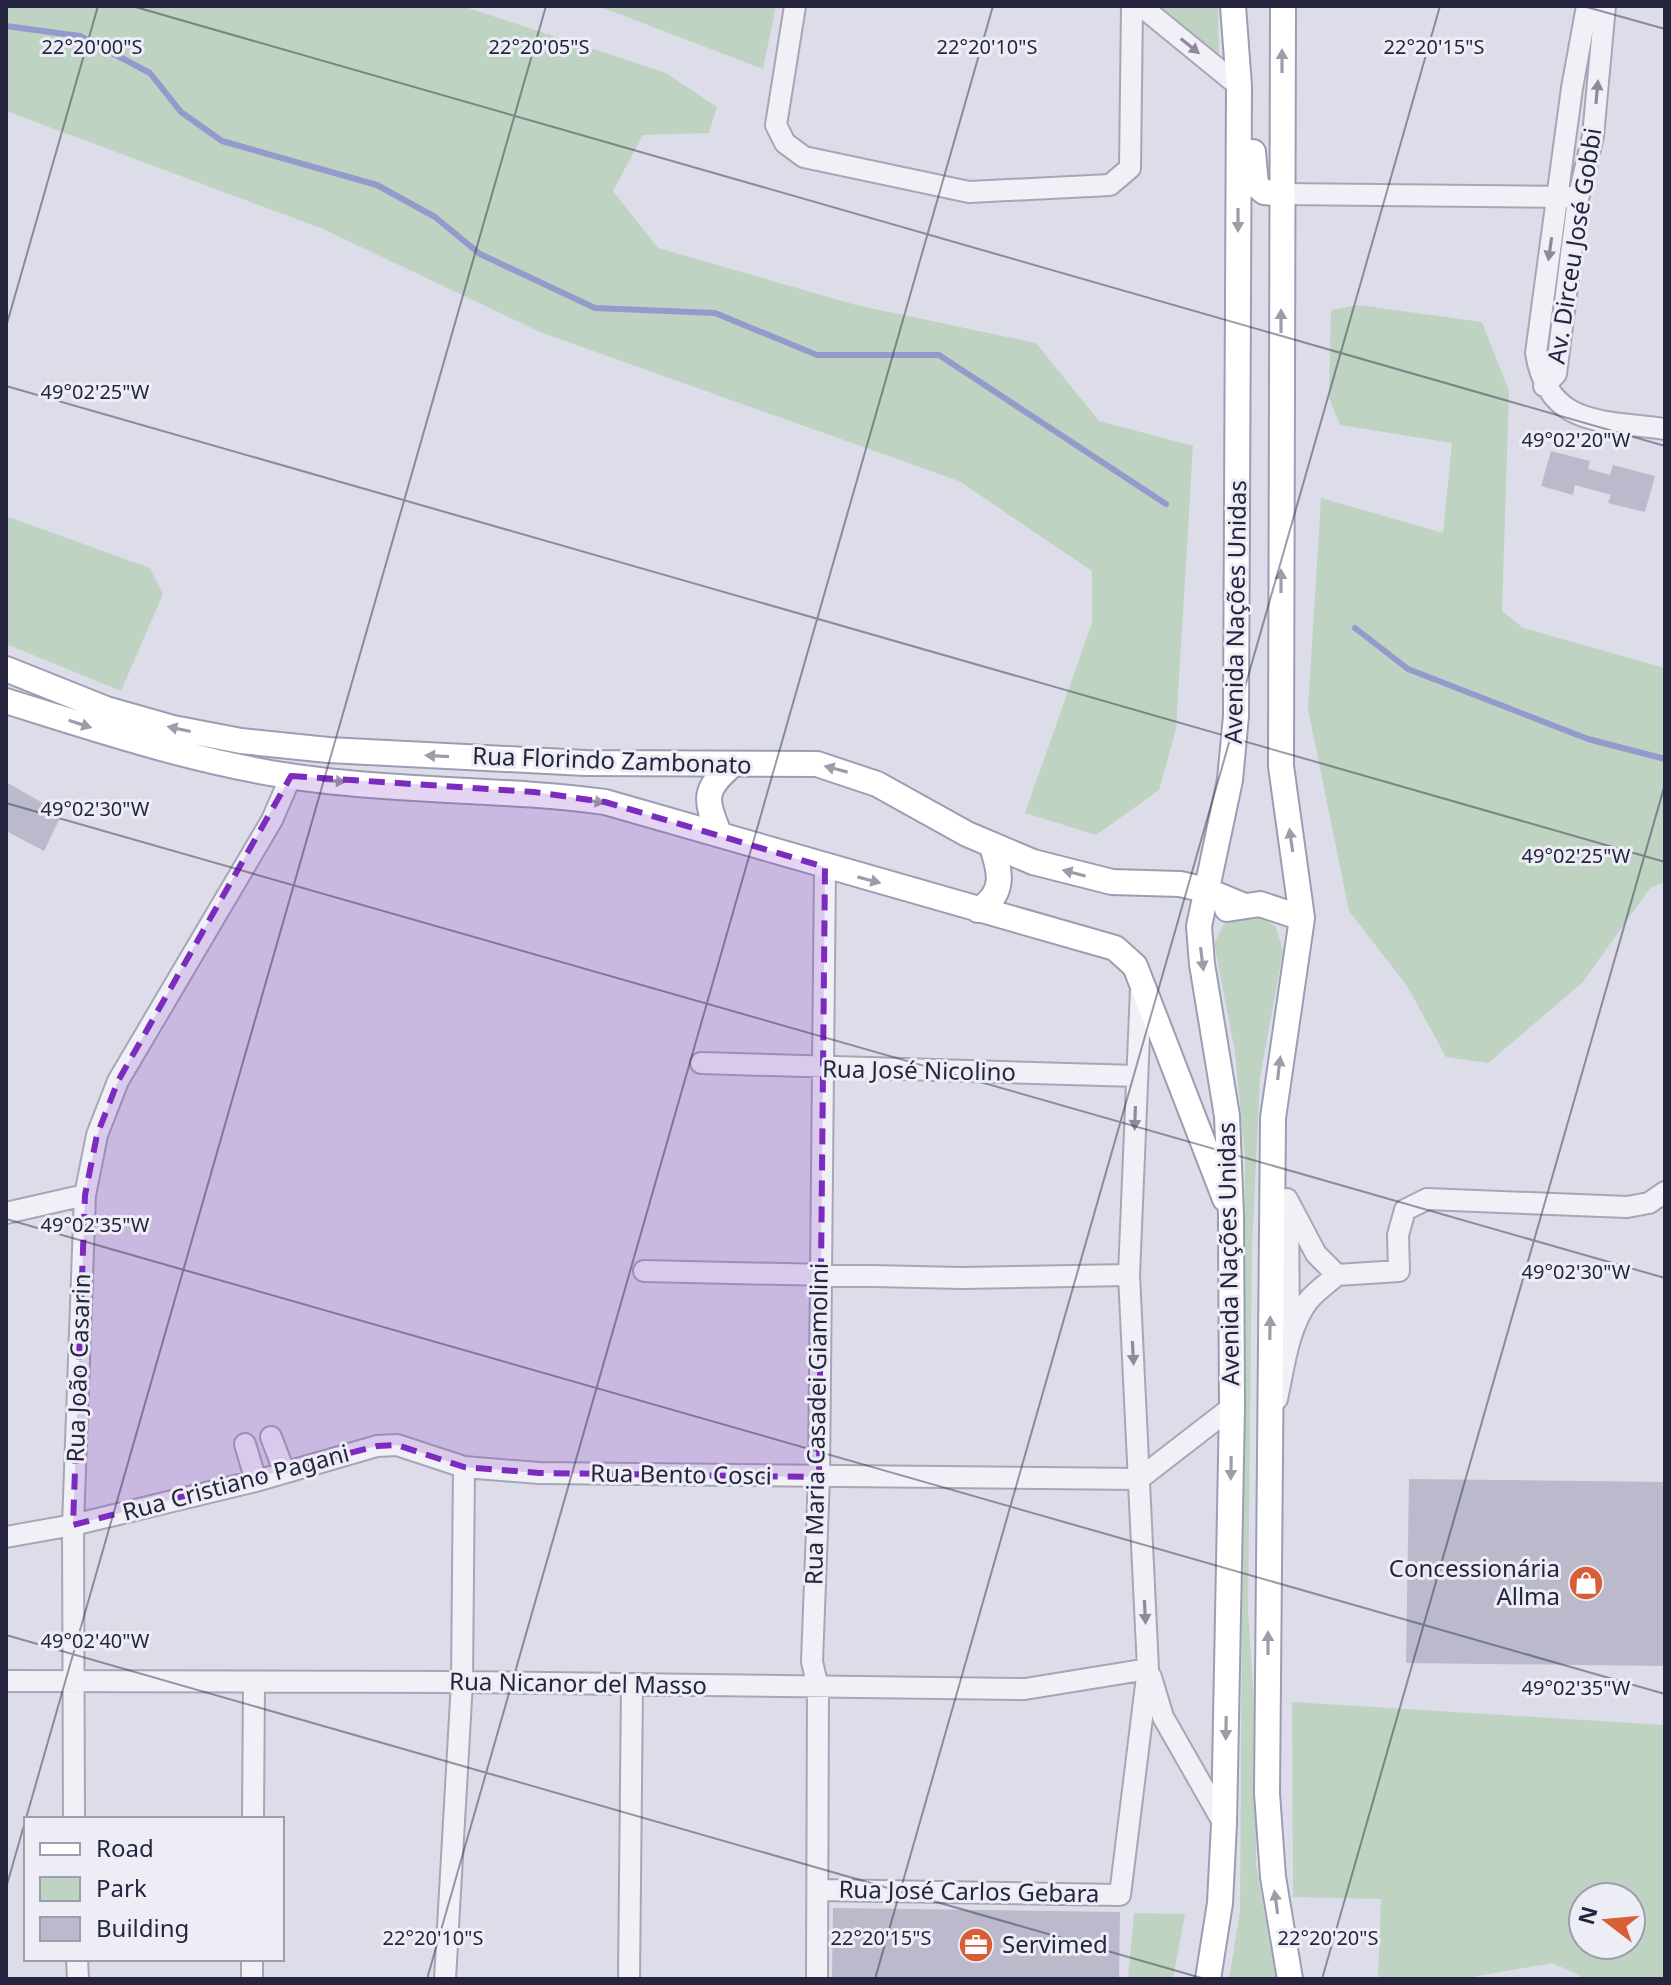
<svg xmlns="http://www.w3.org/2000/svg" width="1671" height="1985" viewBox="0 0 1671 1985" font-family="'Noto Sans',sans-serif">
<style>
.green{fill:#bed3c1;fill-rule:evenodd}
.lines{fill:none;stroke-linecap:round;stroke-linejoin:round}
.stream{stroke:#959acc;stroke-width:6}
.building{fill:#babacc}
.minor-casing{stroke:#a6a6b6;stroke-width:24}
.major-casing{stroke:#9c9cb5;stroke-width:28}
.minor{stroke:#f1f0f6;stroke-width:20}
.major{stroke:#fff;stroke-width:24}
.oneway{fill:#8c8a9b}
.oneway2{fill:#9d9da9}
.marked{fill:#7b2cbf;fill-opacity:0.2;stroke:#7b2cbf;stroke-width:6;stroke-dasharray:16 10;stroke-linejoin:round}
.ticks{fill:none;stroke:#262540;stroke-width:2;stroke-opacity:0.45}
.labels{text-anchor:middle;stroke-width:6;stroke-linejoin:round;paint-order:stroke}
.street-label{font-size:24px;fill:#262540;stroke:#ededf6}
.poi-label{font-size:24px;fill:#262540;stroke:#ededf6;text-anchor:end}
.ticks-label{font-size:20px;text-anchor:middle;fill:#262540;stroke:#ededf6;stroke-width:6;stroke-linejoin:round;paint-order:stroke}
</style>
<rect width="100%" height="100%" fill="#dddde9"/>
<path class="green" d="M6,6H462L666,73L717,107L709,133L643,135L613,191L658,248L856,305L1036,343L1099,421L1193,446L1176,729L1159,790L1096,835L1025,813L1092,623V571L959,481L540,332L323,229L6,111Z
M598,6H776L763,69Z
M1152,6H1218L1219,64Z
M1358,305L1482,322L1509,391L1502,611L1523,628L1665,668V882L1650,888L1582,983L1488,1063L1446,1057L1407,986L1349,911L1308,709L1321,498L1443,533L1452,443L1340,425L1329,398L1331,310Z
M6,516L150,568L163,594L121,691L6,644Z
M1259,916L1276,927L1283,951L1260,1078L1252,1248L1248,1611L1257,1745L1256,1865L1276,1979H1229L1240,1911L1245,1157L1235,1052L1214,943L1224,924L1234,917Z
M1292,1702L1665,1725V1979H1581L1579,1975L1552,1963L1461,1979H1378L1381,1899L1293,1897ZM1631,1897V1945H1583V1897Z
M1134,1913L1185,1914L1173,1979H1128Z"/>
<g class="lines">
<path class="stream" d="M6,26L80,36L150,73L181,112L222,141L377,185L435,217L480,254L595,308L715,313L817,355H939L1166,504
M1355,628L1408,669L1588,739L1665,759"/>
</g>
<path class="building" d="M1551,451L1590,461L1588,469L1610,475L1613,465L1655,476L1645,512L1608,503L1611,495L1575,485L1573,495L1541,486Z
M6,782L62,814L44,851L6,831Z
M1409,1479L1665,1482V1666L1406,1663Z
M833,1908L1120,1912L1119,1979H832Z"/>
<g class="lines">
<g class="minor-casing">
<path id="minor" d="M795,6L776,125L785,143L804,157L969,192L1110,185L1130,168L1132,6
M1141,6L1239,86
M1587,6L1572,88L1536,353C1548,428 1604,420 1665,429
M1282,194L1570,197
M1544,386L1556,374L1578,199L1593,136L1605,6
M701,1063L1137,1076
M1288,1205L1289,1333
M6,1213L85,1195
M644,1271L961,1278L1129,1275
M1337,1275L1399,1271L1398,1235L1405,1210L1427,1199L1627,1207L1649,1203L1665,1192
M1277,1399C1284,1367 1288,1328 1308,1301C1316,1291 1328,1283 1337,1275L1316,1254L1287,1199
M271,1437L284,1471
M245,1444L256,1481
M6,1537L73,1525L256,1481L377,1446L397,1445L464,1467L539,1473L1139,1479L1232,1407
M1151,1677L1163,1717L1224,1824
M6,1681L462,1682L1025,1689L1148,1669
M74,1819L73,1525L85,1195L97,1135L118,1081L272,820L291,776
M253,1819L254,1684
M818,1890L1120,1895L1148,1669L1129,1275L1141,988
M77,1959L78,1979
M252,1979V1959
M445,1979L462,1682L464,1467
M629,1979L632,1686
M817,1979L818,1687L812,1662L819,1477L825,867"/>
</g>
<g class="major-casing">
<path id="major" d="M1283,6L1281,766L1302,918L1273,1118L1267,1793L1273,1877L1290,1979
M1253,152L1256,185L1264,192L1282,194
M6,669L106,709L173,728L241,741L328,750L585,763L817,764L877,784L967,834L1033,862L1112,882L1180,884L1206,890L1242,905
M6,701C108,733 213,768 319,780C414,792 510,789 605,802L1115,948L1135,966L1225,1199
M719,833C705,800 703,790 731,766
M1227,909L1260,904L1302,918
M978,910C1007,893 1000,870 991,844
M1208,1979L1220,1903L1224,1824L1232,1407L1231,1215L1227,1116L1202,964L1199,926L1230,780L1236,716L1239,86L1233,6"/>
</g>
<use href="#minor" class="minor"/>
<use href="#major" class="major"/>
</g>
<defs><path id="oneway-solid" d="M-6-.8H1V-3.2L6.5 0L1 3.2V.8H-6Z" transform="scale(2)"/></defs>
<g class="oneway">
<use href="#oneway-solid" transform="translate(1190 46) rotate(39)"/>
<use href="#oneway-solid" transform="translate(1597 92) rotate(-85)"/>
<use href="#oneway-solid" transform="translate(1550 249) rotate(98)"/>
<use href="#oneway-solid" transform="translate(1135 1118) rotate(92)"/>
<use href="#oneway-solid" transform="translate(1133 1353) rotate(87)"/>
<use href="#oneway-solid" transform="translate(1145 1612) rotate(87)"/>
</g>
<g class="oneway2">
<use href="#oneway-solid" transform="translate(1282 61) rotate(-90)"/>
<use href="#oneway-solid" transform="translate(1238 220) rotate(90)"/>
<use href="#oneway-solid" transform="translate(1281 321) rotate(-90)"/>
<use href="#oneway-solid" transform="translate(1281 581) rotate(-90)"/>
<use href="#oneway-solid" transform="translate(80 724) rotate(18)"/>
<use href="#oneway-solid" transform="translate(179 729) rotate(-168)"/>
<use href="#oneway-solid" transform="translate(437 756) rotate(-177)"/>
<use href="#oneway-solid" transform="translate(836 769) rotate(-165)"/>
<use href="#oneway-solid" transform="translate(334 781) rotate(3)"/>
<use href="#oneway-solid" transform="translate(593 801) rotate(9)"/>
<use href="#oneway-solid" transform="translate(1291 840) rotate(-98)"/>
<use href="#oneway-solid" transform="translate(1074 873) rotate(-165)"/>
<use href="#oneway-solid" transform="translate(869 880) rotate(15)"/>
<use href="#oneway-solid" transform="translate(1202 959) rotate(83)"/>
<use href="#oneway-solid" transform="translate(1279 1068) rotate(-83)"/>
<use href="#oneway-solid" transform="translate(1270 1328) rotate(-89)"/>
<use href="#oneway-solid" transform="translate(1231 1468) rotate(91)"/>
<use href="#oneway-solid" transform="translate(1268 1643) rotate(-90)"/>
<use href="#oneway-solid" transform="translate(1226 1728) rotate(91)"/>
<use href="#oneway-solid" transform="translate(1276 1902) rotate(-98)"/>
</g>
<path class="marked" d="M291,776L534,792L605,802L825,867L819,1477L539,1473L464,1467L397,1445L377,1446L73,1525L85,1195L97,1135L118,1081Z"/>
<path class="ticks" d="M132,6L1665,446M1583,6L1665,29M6,327L98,6M6,386L1665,862M6,803L1665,1278M6,1219L1665,1694M6,1635L1205,1979M6,1888L546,6M427,1979L993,6M875,1979L1440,6M1322,1979L1665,784"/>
<defs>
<g id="shop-disc" transform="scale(1.8)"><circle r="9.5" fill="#d95d37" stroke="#ededf6"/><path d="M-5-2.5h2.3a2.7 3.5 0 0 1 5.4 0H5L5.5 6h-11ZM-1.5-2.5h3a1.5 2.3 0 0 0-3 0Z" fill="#fff"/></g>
<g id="office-disc" transform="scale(1.8)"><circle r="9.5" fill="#d95d37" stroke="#ededf6"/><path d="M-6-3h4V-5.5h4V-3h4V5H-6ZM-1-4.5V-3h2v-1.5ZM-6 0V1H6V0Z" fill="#fff"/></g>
</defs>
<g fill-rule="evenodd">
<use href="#shop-disc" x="1586" y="1583"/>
<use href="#office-disc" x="976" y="1945"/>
</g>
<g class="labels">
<g class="street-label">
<text transform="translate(1575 246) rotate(-81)" y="8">Av. Dirceu José Gobbi</text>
<text transform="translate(1236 612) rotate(-89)" y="8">Avenida Nações Unidas</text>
<text transform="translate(612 761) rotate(2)" y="8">Rua Florindo Zambonato</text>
<text transform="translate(919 1071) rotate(1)" y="8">Rua José Nicolino</text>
<text transform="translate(1229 1254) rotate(-91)" y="8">Avenida Nações Unidas</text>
<text transform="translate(79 1368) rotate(-88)" y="8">Rua João Casarin</text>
<text transform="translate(817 1424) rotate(-89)" y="8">Rua Maria Casadei Giamolini</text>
<text transform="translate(681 1475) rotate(1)" y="8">Rua Bento Cosci</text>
<text transform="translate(236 1483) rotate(-15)" y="8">Rua Cristiano Pagani</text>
<text transform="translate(578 1684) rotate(1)" y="8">Rua Nicanor del Masso</text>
<text transform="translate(969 1892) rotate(1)" y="8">Rua José Carlos Gebara</text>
</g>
<g class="poi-label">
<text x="1560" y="1577">Concessionária<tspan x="1560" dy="28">Allma</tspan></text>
<text x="1002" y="1953" text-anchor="start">Servimed</text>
</g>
</g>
<g class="ticks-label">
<text x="92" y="54">22°20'00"S</text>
<text x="539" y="54">22°20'05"S</text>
<text x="987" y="54">22°20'10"S</text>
<text x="1434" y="54">22°20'15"S</text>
<text x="95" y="399">49°02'25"W</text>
<text x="1576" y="447">49°02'20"W</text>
<text x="95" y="816">49°02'30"W</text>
<text x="1576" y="863">49°02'25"W</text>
<text x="95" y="1232">49°02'35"W</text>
<text x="1576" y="1279">49°02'30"W</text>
<text x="95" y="1648">49°02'40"W</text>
<text x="1576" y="1695">49°02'35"W</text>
<text x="433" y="1945">22°20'10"S</text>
<text x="881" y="1945">22°20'15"S</text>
<text x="1328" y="1945">22°20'20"S</text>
</g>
<rect width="1671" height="1985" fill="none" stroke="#262540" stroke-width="16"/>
<rect x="24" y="1817" width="260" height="144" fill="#ededf6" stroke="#9d9dad" stroke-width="2"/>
<rect x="40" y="1843" width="40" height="12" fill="#ffffff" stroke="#9d9dad" stroke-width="2"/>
<text x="96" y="1857" font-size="24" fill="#262540">Road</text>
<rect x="40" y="1877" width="40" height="24" fill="#bed3c1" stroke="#9d9dad" stroke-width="2"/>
<text x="96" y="1897" font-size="24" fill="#262540">Park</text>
<rect x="40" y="1917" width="40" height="24" fill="#babacc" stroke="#9d9dad" stroke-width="2"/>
<text x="96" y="1937" font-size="24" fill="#262540">Building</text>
<g transform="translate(1607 1921) rotate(286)"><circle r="38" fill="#ededf6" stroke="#9d9dad" stroke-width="2"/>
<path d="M0-6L14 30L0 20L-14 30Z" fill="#d95d37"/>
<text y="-12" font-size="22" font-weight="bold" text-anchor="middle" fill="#262540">N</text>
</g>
</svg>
